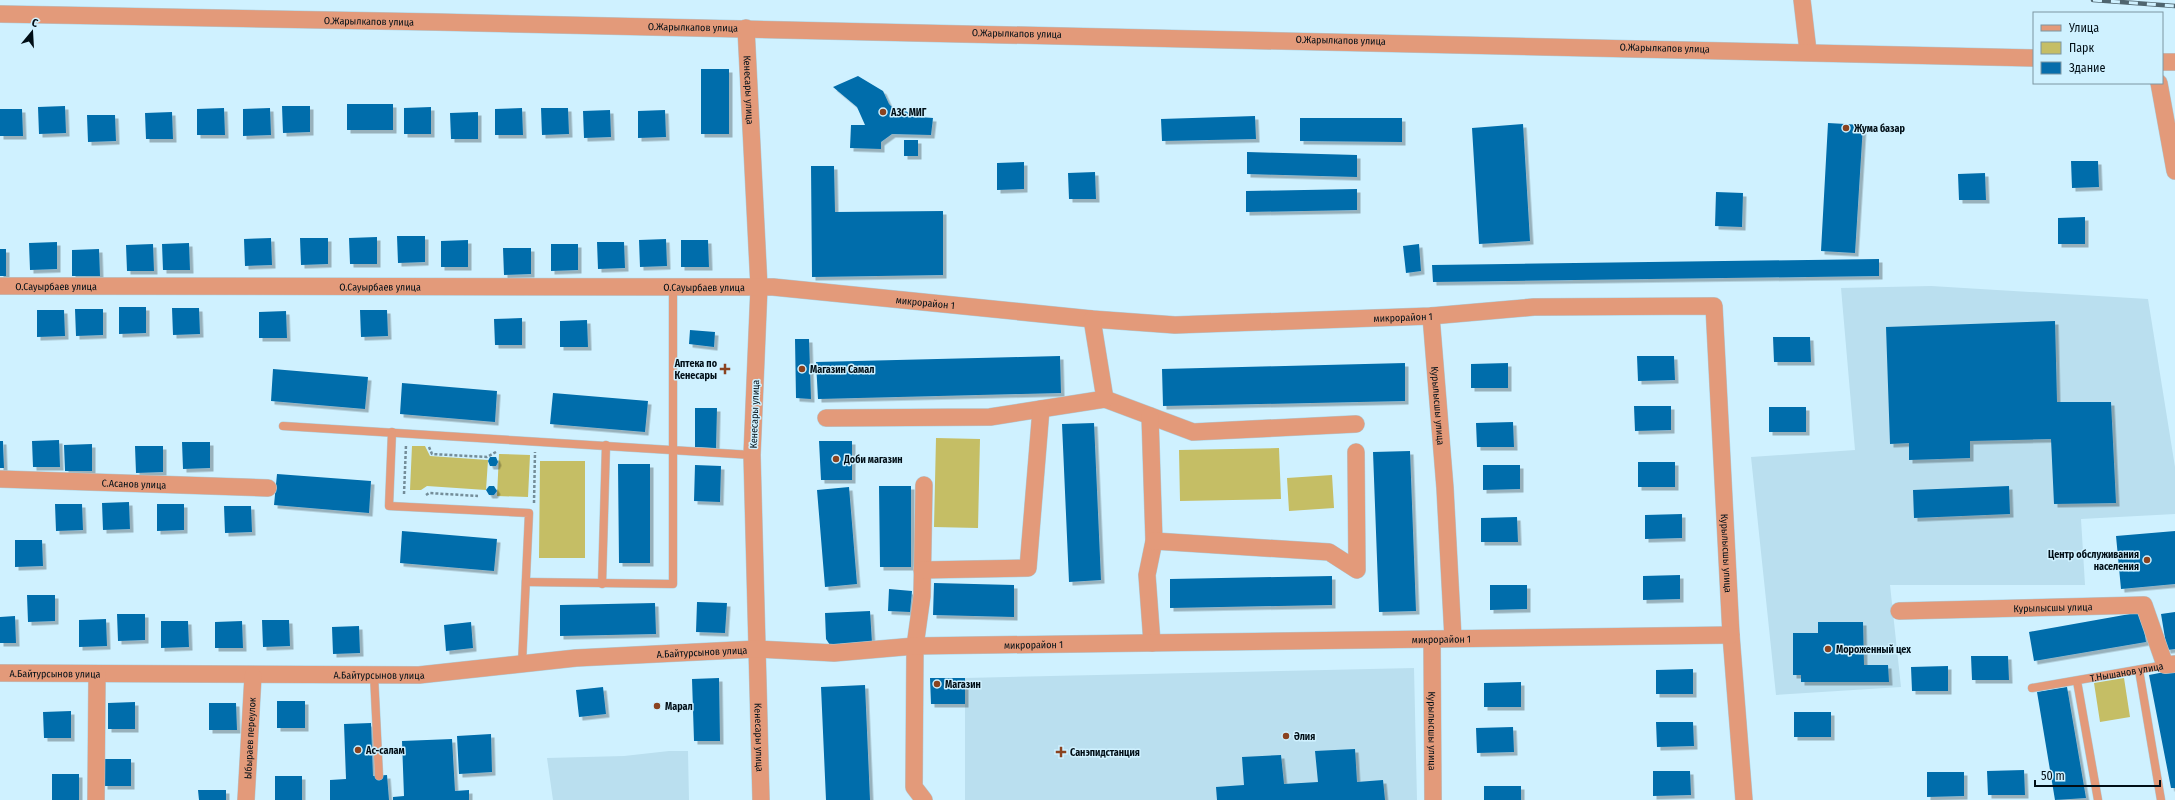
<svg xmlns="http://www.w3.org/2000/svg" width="2175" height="800" viewBox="0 0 2175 800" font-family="'Fira Sans Condensed',sans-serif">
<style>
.built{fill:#badfef}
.green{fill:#c5be65}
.building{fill:#066dab;filter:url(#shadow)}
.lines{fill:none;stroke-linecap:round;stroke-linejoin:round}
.service-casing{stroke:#aecdda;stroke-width:9}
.minor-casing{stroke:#aecdda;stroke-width:18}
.path{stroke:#748d99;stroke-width:2.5;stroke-dasharray:3 2;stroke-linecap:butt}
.service{stroke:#e39a7a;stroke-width:8}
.minor{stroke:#e39a7a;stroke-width:17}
.rail-casing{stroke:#4f656f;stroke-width:4.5}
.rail{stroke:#cff1ff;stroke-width:3;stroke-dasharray:9;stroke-linecap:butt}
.poi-dot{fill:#8a4320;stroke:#cff1ff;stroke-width:1.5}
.labels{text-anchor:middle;stroke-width:3;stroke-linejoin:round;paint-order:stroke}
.street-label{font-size:10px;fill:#000e16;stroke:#cff1ff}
.poi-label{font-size:10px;font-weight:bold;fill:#000e16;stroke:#cff1ff;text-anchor:start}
</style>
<defs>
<filter id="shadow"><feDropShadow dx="3.5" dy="3.5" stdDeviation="0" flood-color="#0004"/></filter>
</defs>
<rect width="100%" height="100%" fill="#cff1ff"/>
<path class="built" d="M1931,286L2148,299L2175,467V514L2081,519L2085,585H1890L1901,687L1776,695L1751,457L1855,450L1841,288Z
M1414,668L1417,800H965V678Z
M669,751H688L689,800H553L547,758L624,756Z"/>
<path class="green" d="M936,438L980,439L978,528L934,527Z
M412,446H425L430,456L488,460L486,490L427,486L421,490H410Z
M1279,448L1281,499L1180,501L1179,450Z
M499,454L530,455L528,497L497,496Z
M540,461H585V558H539Z
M1332,475L1334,508L1289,511L1287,478Z
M2124,678L2130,717L2100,722L2094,683Z"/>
<path class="building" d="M701,69H729V134H701Z
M858,76L883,91L889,104L896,111L899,107L909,113L906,116L933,118L931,135L892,134L881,142V149L850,148L851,125H865L857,107L833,87Z
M347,104H393V130H347Z
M65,106L66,133L39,134L38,107Z
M282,106H310V132L283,133Z
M431,107V134H404V108Z
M224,108L225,135H197V109Z
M270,108L271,135L243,136V109Z
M522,108L523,135H495V109Z
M541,108H568L569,134L542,135Z
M0,109H22L23,136H0Z
M610,110L611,137L584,138L583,111Z
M665,110L666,137L638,138V111Z
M172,112L173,139H146L145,113Z
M478,112V139H451L450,113Z
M87,115H115L116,141L88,142Z
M1255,116L1256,139L1162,141L1161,119Z
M1300,118H1402V142L1300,141Z
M1828,123L1863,125L1855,253L1821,251Z
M1523,124L1530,241L1479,244L1472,128Z
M904,140H918V156H904Z
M1247,152L1357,155V177L1247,174Z
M2071,161H2098L2099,187L2072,188Z
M1024,162V189L997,190V163Z
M811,166H834L835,212L943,211V275L812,277Z
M1095,172L1096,199H1069L1068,173Z
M1985,173L1986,200H1959L1958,174Z
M1357,189V210L1246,212V191Z
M1716,192L1743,193L1742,227L1715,226Z
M2085,217V244H2058V218Z
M397,236H425V262L398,263Z
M377,237V264H350L349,238Z
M271,238L272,265L245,266L244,239Z
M300,238H328V264L301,265Z
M666,239L667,266L640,267L639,240Z
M468,240V267H441V241Z
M681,240H708L709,267H681Z
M57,242V269L30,270L29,243Z
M597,242H624L625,268L598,269Z
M189,243L190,270H163L162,244Z
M153,244L154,271H127L126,245Z
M551,244H578V270L551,271Z
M1419,244L1421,271L1406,273L1403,246Z
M503,248H531V274L504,275Z
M0,249H6V276H0Z
M99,249L100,276H72V250Z
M1879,259V276L1433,282L1432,265Z
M119,307H146V333L119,334Z
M172,308H199L200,334L173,335Z
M75,309H103V335L76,336Z
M37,310H64L65,336L37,337Z
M360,310H387L388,336L361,337Z
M286,311L287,338H259V312Z
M522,318V345H495L494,319Z
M587,320L588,347H560V321Z
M2055,321L2057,402H2111L2116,503L2054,504L2051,439L1970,441V458L1909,460V443L1890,444L1886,327Z
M690,330L715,332L714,347L689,344Z
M1773,337H1810L1811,362H1774Z
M795,339H809L811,399L796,398Z
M1060,356L1061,393L818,399L816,362Z
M1637,356H1674L1675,380L1638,381Z
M1405,363V401L1163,406L1162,369Z
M1508,363V388H1471V364Z
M273,369L368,377L365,409L271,401Z
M402,383L497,391L495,422L400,414Z
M553,393L648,401L645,432L550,424Z
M1634,406H1671V430L1635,431Z
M1769,407H1806V432H1769Z
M695,408H717L716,448L695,447Z
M1513,422L1514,447H1477L1476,423Z
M1094,423L1101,580L1069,582L1062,424Z
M59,440L60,467H33L32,441Z
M0,441H3L4,468H0Z
M819,441H852V480H821Z
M182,442H210V468L183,469Z
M92,444V471H65L64,445Z
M135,446H163V472L136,473Z
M1410,451L1416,611L1379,612L1373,452Z
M490,457H496L498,462L496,466H490L488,461Z
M1638,462H1675V487H1638Z
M618,464H650V563H619Z
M695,465L721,466L720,502L694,501Z
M1483,465H1520V489L1483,490Z
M277,474L371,481L369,513L274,505Z
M489,486H494L497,491L494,495H489L486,490Z
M879,486H911V567H880Z
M2009,486L2010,514L1914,518L1913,490Z
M849,487L857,584L825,587L817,490Z
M129,502L130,529L103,530L102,503Z
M55,504H82L83,530L56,531Z
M157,504H184V530L157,531Z
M224,506H251L252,532L225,533Z
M1682,514V538L1645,539V515Z
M1517,517L1518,542H1481V518Z
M402,531L497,539L494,571L400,563Z
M2175,531V584L2121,589L2116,536Z
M15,540H42L43,566L15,567Z
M1680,575V599L1643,600V576Z
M1332,576V605L1170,608V579Z
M934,583L1014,585V617L933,615Z
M1490,585H1527V609L1490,610Z
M889,589L912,591L910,612L888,611Z
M27,595H55V621L28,622Z
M697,602L727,603L725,633L696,632Z
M655,603L656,634L560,636V605Z
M870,611L872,643L830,645L826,639L825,613Z
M2141,612L2146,642L2034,661L2029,632Z
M2175,612V649L2167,650L2161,614Z
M117,614H145V640L118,641Z
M15,616L16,643H0V617Z
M106,619L107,646L79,647V620Z
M262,620H289L290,646L263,647Z
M161,621H188L189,647L161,648Z
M242,621L243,648H215V622Z
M471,622L473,648L446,651L444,625Z
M1818,622H1863L1864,665H1888L1889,682H1801V675H1793V633H1818Z
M359,626L360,653L333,654L332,627Z
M1971,656H2008L2009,680H1972Z
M1948,666V691H1912L1911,667Z
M1693,669V694H1656V670Z
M2175,670V788H2171L2149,675Z
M719,678L720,741H694L692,679Z
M930,678H965V704H931Z
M1521,682V707H1484V683Z
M865,685L870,800H826L821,687Z
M603,687L606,714L579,717L576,690Z
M2067,687L2086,798L2055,800L2037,692Z
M277,701H305V728H277Z
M135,702V729H108V703Z
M209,703H236L237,730H209Z
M71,711V738H44L43,712Z
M1794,712H1831V737H1794Z
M1656,722H1693L1694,746L1657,747Z
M371,723L373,776L387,775L389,800H330V780L346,779L344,724Z
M1513,727L1514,752L1477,753L1476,728Z
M491,734L492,772L459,774L457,736Z
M452,739L455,791L469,790V800H393V797L404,796L402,741Z
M1355,749L1357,782L1383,780L1385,800H1217L1216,787L1244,785L1242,757L1281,755L1284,784L1318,782L1315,751Z
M104,759H131V786H104Z
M2024,770L2025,795H1988L1987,771Z
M1653,771H1690L1691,795L1653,796Z
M1927,772H1964V796L1927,797Z
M52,774H79V800H52Z
M275,776H302V800H275Z
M1484,786H1521V800H1484Z
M198,790H226V800H199Z"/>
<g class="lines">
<g class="service-casing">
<g id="service">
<path d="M283,426L752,455"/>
<path d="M392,432L389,506L529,513L522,664"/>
<path d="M526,582L673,584V286"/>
<path d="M602,584L606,445"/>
<path d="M2139,670L2161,800"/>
<path d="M374,675L379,776"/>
<path d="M2077,681L2098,800"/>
<path id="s1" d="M2032,688L2165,665"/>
</g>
</g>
<g class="minor-casing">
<g id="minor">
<path d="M1802,0L1808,51"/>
<path id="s2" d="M0,14C678,27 1356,37 2034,58"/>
<path id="s3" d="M746,28L759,287L752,455L761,800"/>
<path d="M2162,62H2175"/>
<path d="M2159,83L2175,171"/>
<path id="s4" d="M0,286L773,287L1092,319L1175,325L1431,316L1534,307L1714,306L1731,635L1744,800"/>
<path id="s5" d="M1431,316L1445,488L1453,638"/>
<path d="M1105,399L1193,432L1356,424"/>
<path d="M1150,416L1154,541L1147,575L1152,643"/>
<path d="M826,418L990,417L1105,399L1092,319"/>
<path id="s6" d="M0,479L268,488"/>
<path d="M924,485L922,596L915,646L914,787L924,800"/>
<path d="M1154,541L1329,552L1357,570L1356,452"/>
<path d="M922,570L1028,568L1041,409"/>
<path id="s7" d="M1899,611L2144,605L2165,665L2175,664"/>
<path id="s8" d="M1432,639L1433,800"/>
<path id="s9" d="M0,673L419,675L576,658L757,649L834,653L915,646L1731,635"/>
<path d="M96,800L97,674"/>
<path id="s10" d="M246,800L253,676"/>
</g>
</g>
<path class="path" d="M429,447L432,454L487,457L496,452
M404,494L406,445
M426,495L429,493L478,496
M534,503L535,452"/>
<use href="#service" class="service"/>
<use href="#minor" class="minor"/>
<g class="rail-casing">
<path id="rail" d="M2093,0L2175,6"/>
</g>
<use href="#rail" class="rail"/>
</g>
<g class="poi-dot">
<circle cx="883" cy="112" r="4"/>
<circle cx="1846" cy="128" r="4"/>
<path d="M723 363h4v4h4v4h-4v4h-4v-4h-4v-4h4z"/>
<circle cx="802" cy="369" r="4"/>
<circle cx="836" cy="459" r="4"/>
<circle cx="2147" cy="560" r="4"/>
<circle cx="1828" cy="649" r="4"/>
<circle cx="937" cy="684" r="4"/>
<circle cx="657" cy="706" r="4"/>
<circle cx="1286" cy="736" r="4"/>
<circle cx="358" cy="750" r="4"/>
<path d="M1059 746h4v4h4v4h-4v4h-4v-4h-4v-4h4z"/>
</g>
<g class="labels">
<g class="street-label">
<text dy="4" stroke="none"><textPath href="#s2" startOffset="369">О.Жарылкапов улица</textPath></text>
<text dy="4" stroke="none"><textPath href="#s2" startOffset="693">О.Жарылкапов улица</textPath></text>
<text dy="4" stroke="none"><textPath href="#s2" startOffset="1017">О.Жарылкапов улица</textPath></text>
<text dy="4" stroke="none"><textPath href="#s2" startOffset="1341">О.Жарылкапов улица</textPath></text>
<text dy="4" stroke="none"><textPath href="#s2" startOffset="1665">О.Жарылкапов улица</textPath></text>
<text dy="4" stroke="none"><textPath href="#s3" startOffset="62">Кенесары улица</textPath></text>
<text dy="4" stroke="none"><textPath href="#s4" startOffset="56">О.Сауырбаев улица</textPath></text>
<text dy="4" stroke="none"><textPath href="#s4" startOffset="380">О.Сауырбаев улица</textPath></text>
<text dy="4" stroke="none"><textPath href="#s4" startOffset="704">О.Сауырбаев улица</textPath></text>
<text dy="4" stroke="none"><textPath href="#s4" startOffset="926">микрорайон 1</textPath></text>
<text dy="4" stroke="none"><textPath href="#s4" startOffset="1405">микрорайон 1</textPath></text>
<text dy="4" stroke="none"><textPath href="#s5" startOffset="90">Курылысшы улица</textPath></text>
<text transform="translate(754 414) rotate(-88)" y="4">Кенесары улица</text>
<text dy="4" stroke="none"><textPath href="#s6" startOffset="134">С.Асанов улица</textPath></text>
<text dy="4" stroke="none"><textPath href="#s4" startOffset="1964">Курылысшы улица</textPath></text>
<text dy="4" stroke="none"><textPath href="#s7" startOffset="154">Курылысшы улица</textPath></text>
<text dy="4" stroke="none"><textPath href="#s9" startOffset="1443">микрорайон 1</textPath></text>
<text dy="4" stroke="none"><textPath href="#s9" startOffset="1035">микрорайон 1</textPath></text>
<text dy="4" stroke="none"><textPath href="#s9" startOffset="703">А.Байтурсынов улица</textPath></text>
<text dy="4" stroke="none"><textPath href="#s1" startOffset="96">Т.Нышанов улица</textPath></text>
<text dy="4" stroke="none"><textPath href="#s9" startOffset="55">А.Байтурсынов улица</textPath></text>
<text dy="4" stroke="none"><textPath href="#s9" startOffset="379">А.Байтурсынов улица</textPath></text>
<text dy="4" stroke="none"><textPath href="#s8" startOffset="92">Курылысшы улица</textPath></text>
<text dy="4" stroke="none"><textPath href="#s10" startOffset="62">Ыбыраев переулок</textPath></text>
<text dy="4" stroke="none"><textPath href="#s3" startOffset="710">Кенесары улица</textPath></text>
</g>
<g class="poi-label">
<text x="891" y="116">АЗС МИГ</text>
<text x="1854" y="132">Жума базар</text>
<text x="717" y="367" text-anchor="end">Аптека по<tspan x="717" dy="12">Кенесары</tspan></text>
<text x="810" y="373">Магазин Самал</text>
<text x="844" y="463">Доби магазин</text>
<text x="2139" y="558" text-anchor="end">Центр обслуживания<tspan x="2139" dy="12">населения</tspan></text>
<text x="1836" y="653">Мороженный цех</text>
<text x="945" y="688">Магазин</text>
<text x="665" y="710">Марал</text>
<text x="1294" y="740">Әлия</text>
<text x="366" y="754">Ас-салам</text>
<text x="1070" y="756">Санэпидстанция</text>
</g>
</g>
<rect x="2033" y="12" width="130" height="72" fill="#cff1ff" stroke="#7c96a2"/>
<rect x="2041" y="25" width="20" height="6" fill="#e39a7a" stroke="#7c96a2"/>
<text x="2069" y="32" font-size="12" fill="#000e16">Улица</text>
<rect x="2041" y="42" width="20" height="12" fill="#c5be65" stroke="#7c96a2"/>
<text x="2069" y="52" font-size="12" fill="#000e16">Парк</text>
<rect x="2041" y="62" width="20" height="12" fill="#066dab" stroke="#7c96a2"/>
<text x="2069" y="72" font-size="12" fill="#000e16">Здание</text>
<g transform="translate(32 32) rotate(18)" stroke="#cff1ff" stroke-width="3" paint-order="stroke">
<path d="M0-3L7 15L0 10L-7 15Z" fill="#000e16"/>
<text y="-6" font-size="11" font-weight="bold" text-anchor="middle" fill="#000e16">С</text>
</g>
<path d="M2035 780v6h125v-6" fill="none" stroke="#000e16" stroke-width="2"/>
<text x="2041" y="780" font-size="12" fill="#000e16" stroke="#cff1ff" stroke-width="3" paint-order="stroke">50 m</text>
</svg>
